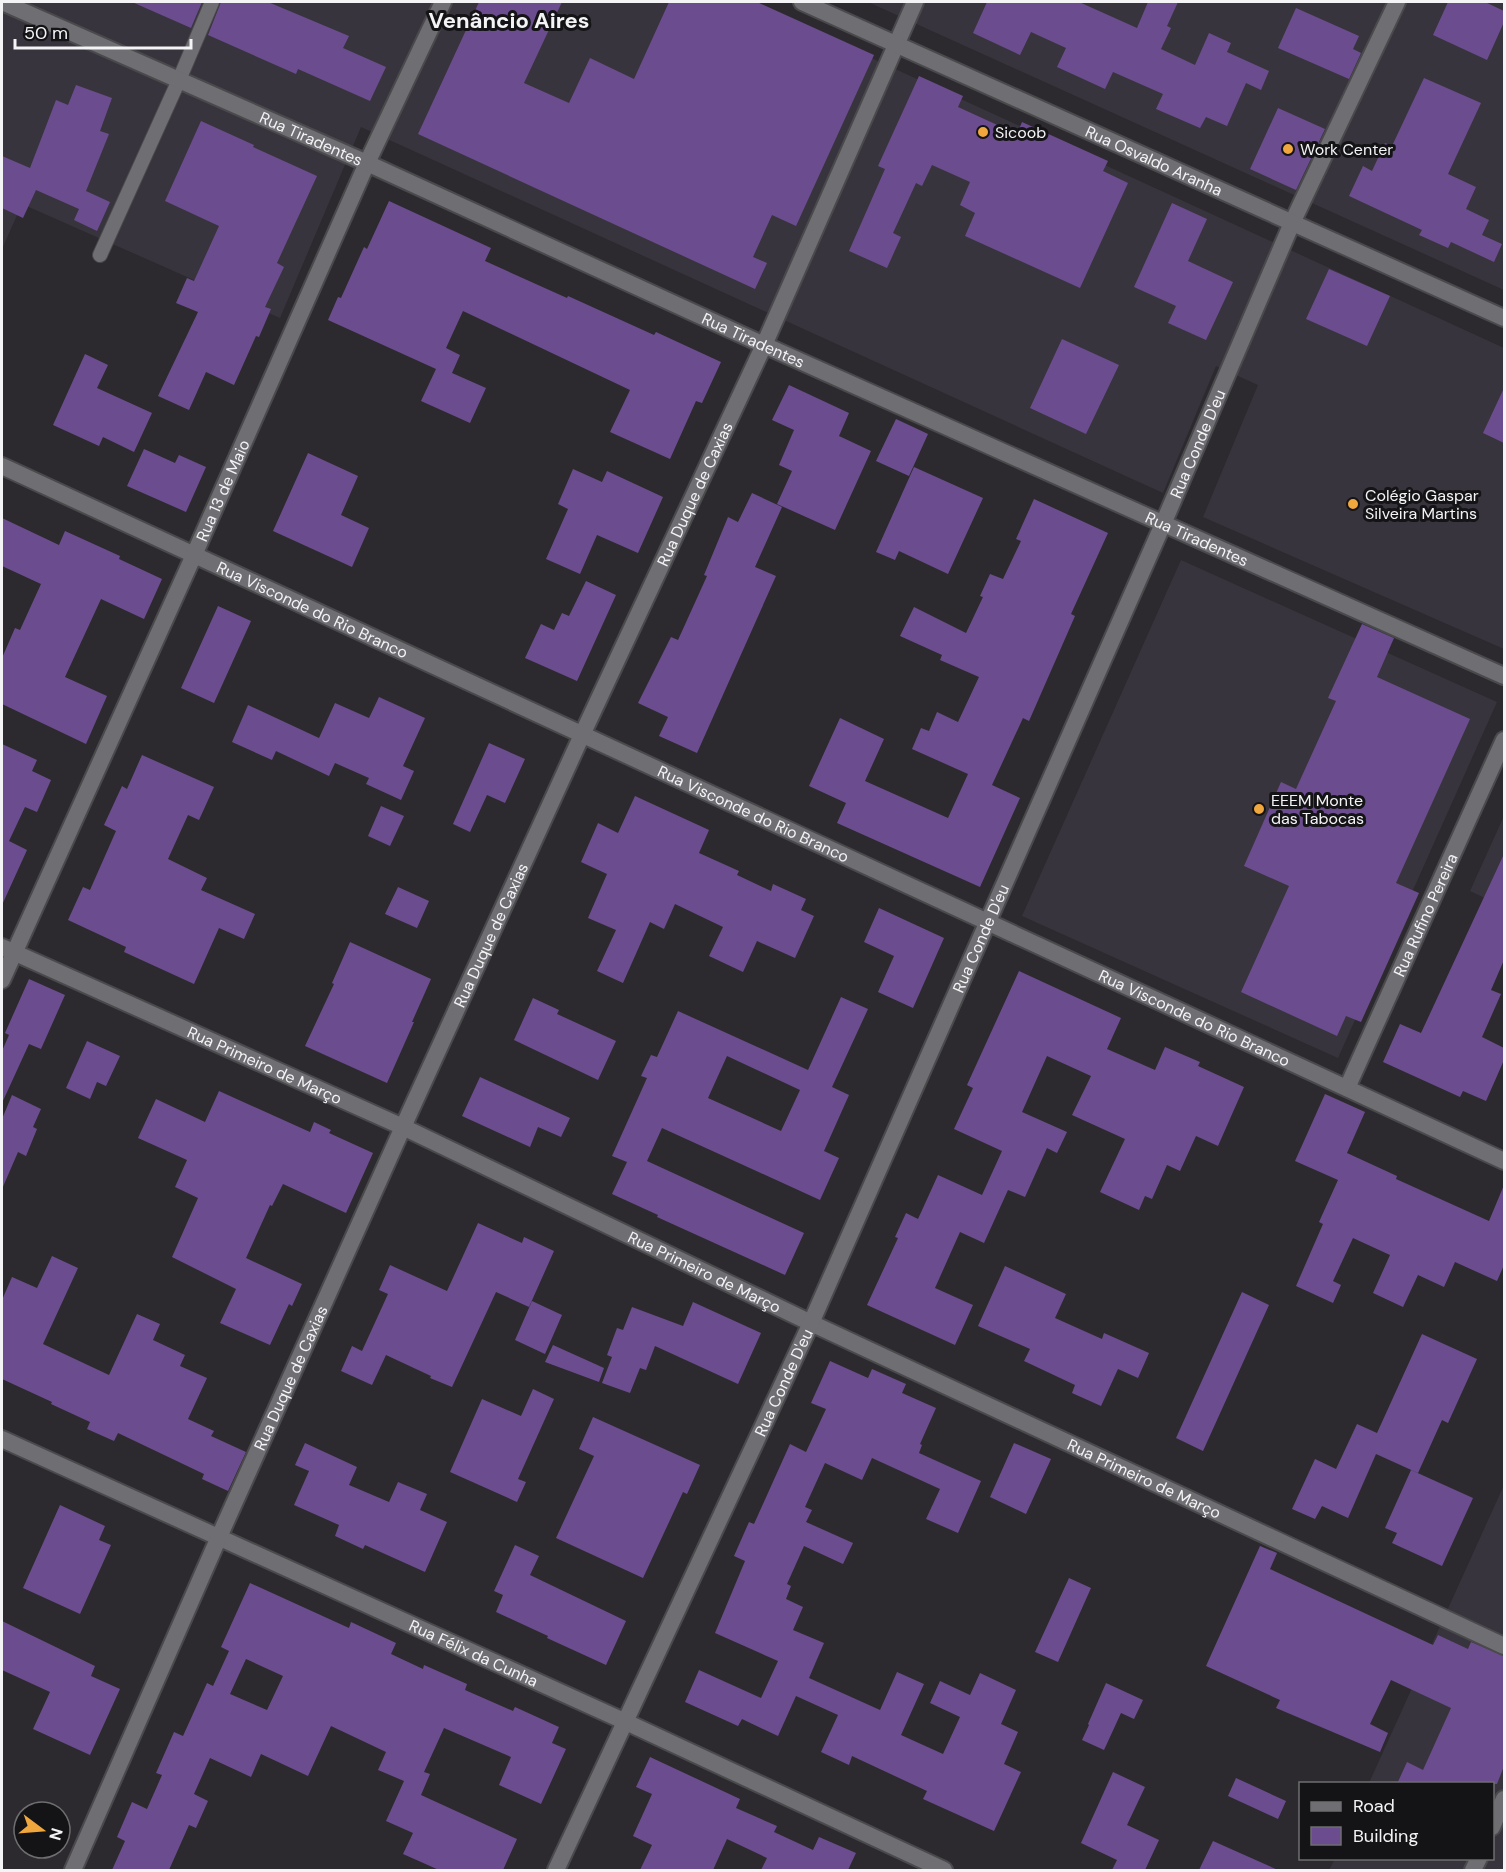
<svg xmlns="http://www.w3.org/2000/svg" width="1506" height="1872" viewBox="0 0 1506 1872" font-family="'DM Sans',sans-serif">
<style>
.built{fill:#38343d}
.building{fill:#6b4d8f;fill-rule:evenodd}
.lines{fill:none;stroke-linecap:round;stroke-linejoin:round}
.service-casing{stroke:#4a494c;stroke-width:16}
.minor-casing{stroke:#4a494c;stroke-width:20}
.tertiary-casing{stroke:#4a494c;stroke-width:20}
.secondary-casing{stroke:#4a494c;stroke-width:20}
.service{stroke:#6f6e72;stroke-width:14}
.minor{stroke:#6f6e72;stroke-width:16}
.tertiary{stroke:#6f6e72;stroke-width:16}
.secondary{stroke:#6f6e72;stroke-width:16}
.poi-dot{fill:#f0a73e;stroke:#141315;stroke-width:2}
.labels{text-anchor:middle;stroke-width:6;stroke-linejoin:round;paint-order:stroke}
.poi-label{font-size:16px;fill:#f4f3f6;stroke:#141315;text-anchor:start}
.street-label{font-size:16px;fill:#f4f3f6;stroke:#141315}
.district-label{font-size:22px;font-weight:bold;fill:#f4f3f6;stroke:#141315}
</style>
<rect width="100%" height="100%" fill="#2c2a2e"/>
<path class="built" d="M2,2H749L1504,348V649L1203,517L1258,385L1216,366L1163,493L361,127L280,318L22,204L2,249Z
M868,2H1504V290Z
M1181,560L1497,702L1338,1058L1022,916Z
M1504,816V907L1470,891Z
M1504,1485V1870H1329L1335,1859L1492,1858V1784L1369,1783Z"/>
<path class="building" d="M132,2H202L191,28Z
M221,2H268L349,36L343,48L386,67L370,101L298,69L296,74L208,35Z
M479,2H562L524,83L569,103L590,58L634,79L669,2H757L874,55L796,226L772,215L753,257L767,263L755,289L418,134Z
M987,2H1079L1137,28L1148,2H1178L1167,26L1171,28L1161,49L1195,65L1209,33L1231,43L1227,52L1269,71L1261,90L1246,83L1227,126L1206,117L1200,128L1156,109L1163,94L1113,72L1105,89L1057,67L1066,48L1031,32L1020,55L973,33Z
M1448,2H1485L1504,11V22L1487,60L1433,35Z
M1296,8L1359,36L1353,49L1361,53L1349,79L1278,48Z
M919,76L963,96L958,107L1017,134L1022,122L1108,161L1103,171L1128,183L1080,288L965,236L975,213L960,205L970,182L932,165L922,186L916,183L893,233L901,237L887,268L849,251L885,169L878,166Z
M1424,78L1481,103L1448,174L1476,187L1466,209L1489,220L1482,235L1502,244L1494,262L1451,242L1448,248L1419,235L1422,230L1349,196L1363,166L1372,171L1385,143L1392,146Z
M76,85L112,98L100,131L109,134L86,191L110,202L97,231L74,220L79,209L36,190L23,218L2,208V156L30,168L56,100L68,105Z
M1278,108L1325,129L1296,190L1250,169Z
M201,121L254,145L253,147L317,176L277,263L284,267L265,307L271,309L259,337L256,336L234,385L206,372L189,410L158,396L198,312L176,303L187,278L194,281L219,226L165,201Z
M389,201L491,248L485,261L567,298L568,296L654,335L656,332L721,362L702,403L696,401L670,459L610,432L630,390L463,311L446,348L460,355L452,373L486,388L470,423L421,401L436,369L328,320L338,297L341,298L364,247L367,249Z
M1172,203L1207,219L1188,261L1233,282L1206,340L1168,323L1176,306L1134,287Z
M1329,269L1390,296L1367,346L1306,319Z
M1062,339L1119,365L1086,434L1030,408Z
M85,354L108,365L97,388L152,413L134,452L103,437L99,446L53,425Z
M789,385L849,413L839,436L871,451L835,530L777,504L792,471L779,465L794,430L772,420Z
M1504,388V443L1483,433Z
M896,419L928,434L909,476L876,461Z
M144,449L175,463L179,455L206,467L186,512L127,486Z
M308,453L358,476L341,515L369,528L352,567L273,531Z
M914,467L983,498L948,574L899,551L895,560L876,552Z
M573,469L602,482L607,471L663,497L638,553L597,535L580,574L546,559L568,509L558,504Z
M752,493L782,507L755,567L776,576L697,753L659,736L668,717L638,703L671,637L678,640L707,576L704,575L728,517L738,522Z
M1034,499L1108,533L1071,614L1075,616L1029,721L1023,718L992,785L1020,798L980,887L837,823L846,803L809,786L840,718L884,739L865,781L948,818L968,774L912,749L921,728L929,731L937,712L958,722L979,677L940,660L942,655L900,636L914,607L966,633L983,597L980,596L990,574L1003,579L1021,541L1016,539Z
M2,518L59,545L65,531L120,556L119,559L162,579L144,619L101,599L65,677L107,696L86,744L2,704V658L15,628L20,630L41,584L2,566Z
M586,581L616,595L577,681L525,658L541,624L554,630L562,613L569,616Z
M218,606L251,621L214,703L181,688Z
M1362,624L1394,638L1377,677L1470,719L1396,883L1419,893L1361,1022L1346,1016L1337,1036L1241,992L1289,886L1244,866L1281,782L1296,789L1336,701L1328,698Z
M379,697L425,718L403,766L414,771L401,800L366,784L369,778L335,763L329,776L276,751L272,760L232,742L248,705L319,738L335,703L369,718Z
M489,743L525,759L505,803L487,795L470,832L453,824Z
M2,744L37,760L32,771L51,780L37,812L25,807L9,841L27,850L2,905Z
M142,755L214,787L199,820L188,815L168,859L207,878L201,890L255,914L244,939L219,928L194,984L124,952L126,947L68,920L83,887L90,890L116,831L104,825L122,786L127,789Z
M635,796L709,830L699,853L739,871L737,875L771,891L773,884L806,899L801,910L814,916L795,958L757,941L743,972L709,956L723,927L675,904L664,929L650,922L623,983L597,971L616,930L588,918L607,874L581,862L598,823L618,833Z
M381,806L404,816L390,846L368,836Z
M1504,854V960L1491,990L1501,994L1482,1037L1504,1048V1060L1486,1101L1463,1091L1460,1097L1383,1062L1400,1024L1421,1033Z
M398,887L429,901L417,928L385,914Z
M879,908L944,938L913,1008L878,992L894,956L864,942Z
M350,942L431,979L412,1022H414L387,1083L305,1046L334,984L332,983Z
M1019,971L1121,1018L1107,1049L1155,1070L1165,1047L1200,1062L1198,1066L1244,1087L1218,1146L1196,1136L1180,1171L1167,1165L1152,1199L1145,1196L1139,1210L1100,1192L1125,1139L1072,1115L1091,1076L1047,1056L1022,1112L1067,1132L1057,1153L1047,1148L1025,1197L1008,1190L984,1243L960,1232L935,1288L973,1305L955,1345L867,1305L898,1238L895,1237L906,1213L918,1219L938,1175L982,1195L1002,1151L954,1129L973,1088L967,1085Z
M29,979L65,995L41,1049L29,1044L2,1103V1051L9,1035L5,1033Z
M841,997L868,1009L832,1087L849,1095L824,1151L839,1158L820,1200L662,1128L647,1161L804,1233L785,1275L657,1217L658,1215L612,1194L627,1162L612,1156L647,1078L641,1076L651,1055L657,1057L678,1011L808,1070ZM727,1056L800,1090L781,1131L708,1098Z
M533,998L559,1010L557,1014L616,1041L598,1080L514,1040Z
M87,1041L120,1056L106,1086L97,1082L90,1099L66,1088Z
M480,1077L570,1118L561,1137L538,1127L530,1147L462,1116Z
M219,1091L310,1132L314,1122L331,1130L329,1133L373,1153L346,1213L283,1184L272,1206L270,1205L246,1258L302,1284L292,1306L289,1304L270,1345L220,1323L236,1289L172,1257L198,1198L175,1187L187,1160L138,1138L156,1099L205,1122Z
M1325,1094L1365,1112L1347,1153L1397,1176L1396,1179L1489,1221L1504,1185V1265L1497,1281L1455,1262L1444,1287L1418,1275L1403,1307L1373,1293L1390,1255L1353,1238L1333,1281L1341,1285L1333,1303L1296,1286L1323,1224L1319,1222L1338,1180L1295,1161Z
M12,1095L41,1109L33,1127L37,1129L26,1156L18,1152L2,1189V1119Z
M478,1223L522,1243L524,1237L554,1251L529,1307L496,1292L452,1387L430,1378L431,1376L386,1355L372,1385L341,1371L352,1346L362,1351L388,1294L379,1290L390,1265L447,1291Z
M52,1256L78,1268L43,1344L109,1375L137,1314L160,1324L153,1340L185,1355L180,1366L207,1378L188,1419L214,1431L211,1436L246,1452L228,1491L202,1479L204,1474L118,1433L114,1441L87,1429L90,1422L51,1404L52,1402L2,1379V1300L12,1277L37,1288Z
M1005,1266L1066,1294L1055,1318L1102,1339L1104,1333L1149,1353L1138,1378L1118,1369L1101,1406L1072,1393L1075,1385L1024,1361L1030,1349L978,1326Z
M1242,1292L1269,1305L1203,1451L1176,1438Z
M532,1301L562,1315L545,1354L515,1340Z
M693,1302L761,1333L738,1384L655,1346L646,1370L640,1368L630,1393L602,1383L612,1357L607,1355L617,1328L623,1330L632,1307L683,1326Z
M1422,1334L1477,1359L1448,1423L1442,1420L1418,1473L1376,1454L1348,1518L1322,1506L1315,1519L1292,1509L1315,1459L1336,1469L1357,1424L1377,1433Z
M553,1345L604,1368L599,1382L545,1362Z
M830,1361L868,1378L872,1369L906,1384L902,1393L936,1408L920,1444L922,1445L919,1453L981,1481L958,1533L926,1519L940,1489L872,1458L862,1480L825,1463L805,1507L812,1510L806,1522L853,1543L843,1564L804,1546L787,1584L791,1586L786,1599L803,1607L793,1630L824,1643L809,1678L880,1710L897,1672L924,1684L901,1735L943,1754L960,1717L930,1703L940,1681L970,1695L980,1673L1016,1690L1001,1724L1018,1732L1004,1764L1021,1772L994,1831L923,1799L927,1791L852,1756L849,1765L821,1752L838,1715L796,1696L778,1736L742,1719L738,1726L685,1702L699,1670L761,1698L778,1661L715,1633L745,1561L734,1556L749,1522L754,1524L790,1444L806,1452L826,1409L811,1403Z
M533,1389L554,1399L518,1479L526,1482L517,1502L450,1472L482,1399L521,1416Z
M593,1417L700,1465L687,1494L683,1492L643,1578L556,1538L594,1456L579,1449Z
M305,1443L357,1467L349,1485L389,1502L398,1482L427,1494L420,1510L447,1522L425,1572L365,1545L363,1549L335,1536L339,1525L294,1505L309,1471L295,1465Z
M1014,1443L1051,1459L1026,1514L990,1497Z
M1411,1470L1473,1498L1442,1566L1392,1543L1397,1533L1385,1528Z
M60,1505L105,1526L99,1540L111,1545L80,1614L23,1588Z
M515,1545L539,1556L530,1575L626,1621L606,1665L547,1638L548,1636L496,1612L503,1595L494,1591Z
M1260,1546L1277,1553L1270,1569L1433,1645L1438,1635L1468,1649L1471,1642L1504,1656V1766L1497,1784H1397L1407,1762L1423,1770L1451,1708L1391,1680L1370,1724L1388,1733L1380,1752L1276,1708L1280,1700L1206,1666Z
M1069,1578L1091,1588L1058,1662L1035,1652Z
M250,1583L349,1628L351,1622L396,1643L391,1654L423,1669L424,1665L467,1684L465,1690L513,1711L515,1707L559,1727L552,1743L566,1749L541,1804L499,1785L511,1757L444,1728L424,1772L430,1774L421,1795L517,1839L503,1870H439L403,1854L413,1833L386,1821L404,1781L378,1770L386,1752L331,1726L308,1776L261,1754L251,1777L210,1758L194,1794L208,1801L196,1828L189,1825L169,1870H112L125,1841L117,1837L132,1802L147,1809L162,1775L156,1773L174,1732L183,1736L207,1683L213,1686L229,1651L221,1647ZM246,1659L283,1676L267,1710L230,1694Z
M2,1621L95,1666L91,1676L120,1689L90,1755L33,1729L50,1692L2,1670Z
M1106,1683L1143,1700L1134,1719L1121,1713L1104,1750L1082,1740L1089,1725L1088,1724Z
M650,1757L740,1799L736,1808L777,1826L774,1832L813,1850L819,1837L856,1853L848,1870H761L767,1858L727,1839L713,1870H640L652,1845L633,1836L652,1794L636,1787Z
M1113,1772L1145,1787L1127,1825L1159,1840L1145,1870H1112L1117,1860L1081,1843Z
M1236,1778L1286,1801L1278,1819L1228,1796Z
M1213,1841L1278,1870H1199Z"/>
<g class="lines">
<g class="service-casing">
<path id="service" d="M100,255L179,80L212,2"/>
</g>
<g class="minor-casing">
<g id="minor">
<path id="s1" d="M2,466L1504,1161"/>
<path id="s2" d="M2,947L403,1127L811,1323L1504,1646"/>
<path id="s3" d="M2,980L194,555L367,163L443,2"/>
<path id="s4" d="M1347,1088L1504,740"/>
<path id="s5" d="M2,1439L626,1722L944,1870"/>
<path id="s6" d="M73,1870L219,1537L403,1127L582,735L764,345L915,2"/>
</g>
</g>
<g class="tertiary-casing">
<g id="tertiary">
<path id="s7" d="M556,1870L811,1323L1163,524L1292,223L1397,2"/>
</g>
</g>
<g class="secondary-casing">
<g id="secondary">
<path id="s8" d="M2,2L367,163L764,345L1504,676"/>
<path id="s9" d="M802,2L1504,318"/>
<path d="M1492,1827L1504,1799"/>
<path d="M1473,1870L1479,1858"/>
</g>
</g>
<use href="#service" class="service"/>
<use href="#minor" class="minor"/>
<use href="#tertiary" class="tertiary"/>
<use href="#secondary" class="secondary"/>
</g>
<g class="poi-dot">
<circle cx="983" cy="132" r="6"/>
<circle cx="1288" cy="149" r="6"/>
<circle cx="1353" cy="504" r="6"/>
<circle cx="1259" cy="809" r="6"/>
</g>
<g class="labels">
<g class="poi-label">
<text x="995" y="138">Sicoob</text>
<text x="1300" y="155">Work Center</text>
<text x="1365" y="501">Colégio Gaspar<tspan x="1365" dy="18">Silveira Martins</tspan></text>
<text x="1271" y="806">EEEM Monte<tspan x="1271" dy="18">das Tabocas</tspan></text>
</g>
<g class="street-label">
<text dy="6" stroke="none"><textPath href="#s8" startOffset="338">Rua Tiradentes</textPath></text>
<text dy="6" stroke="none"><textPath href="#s9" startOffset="386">Rua Osvaldo Aranha</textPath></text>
<text dy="6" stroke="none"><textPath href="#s8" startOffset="824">Rua Tiradentes</textPath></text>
<text dy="6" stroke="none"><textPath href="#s7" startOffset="1564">Rua Conde D'eu</textPath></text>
<text dy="6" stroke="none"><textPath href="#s3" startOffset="537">Rua 13 de Maio</textPath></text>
<text dy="6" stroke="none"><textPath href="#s6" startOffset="1510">Rua Duque de Caxias</textPath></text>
<text dy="6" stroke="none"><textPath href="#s8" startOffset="1310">Rua Tiradentes</textPath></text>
<text dy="6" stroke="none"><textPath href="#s1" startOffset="342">Rua Visconde do Rio Branco</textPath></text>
<text dy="6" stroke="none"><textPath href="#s1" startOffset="828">Rua Visconde do Rio Branco</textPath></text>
<text dy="6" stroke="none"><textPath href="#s4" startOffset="190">Rua Rufino Pereira</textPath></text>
<text dy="6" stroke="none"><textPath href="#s6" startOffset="1024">Rua Duque de Caxias</textPath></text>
<text dy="6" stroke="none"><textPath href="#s7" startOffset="1024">Rua Conde D'eu</textPath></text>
<text dy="6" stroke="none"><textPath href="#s1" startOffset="1314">Rua Visconde do Rio Branco</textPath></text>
<text dy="6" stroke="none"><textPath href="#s2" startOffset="288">Rua Primeiro de Março</textPath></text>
<text dy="6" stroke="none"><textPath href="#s2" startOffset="774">Rua Primeiro de Março</textPath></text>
<text dy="6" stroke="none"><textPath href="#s6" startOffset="538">Rua Duque de Caxias</textPath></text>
<text dy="6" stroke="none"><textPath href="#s7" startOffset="538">Rua Conde D'eu</textPath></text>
<text dy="6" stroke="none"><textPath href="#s2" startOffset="1260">Rua Primeiro de Março</textPath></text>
<text dy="6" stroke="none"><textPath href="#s5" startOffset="518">Rua Félix da Cunha</textPath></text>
</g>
<g class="district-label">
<text x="509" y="28">Venâncio Aires</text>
</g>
</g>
<rect width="1506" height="1872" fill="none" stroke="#f4f3f6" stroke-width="6"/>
<rect x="1299" y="1782" width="195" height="78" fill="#141315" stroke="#6e6d6f" stroke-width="1.5"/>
<rect x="1311" y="1802" width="30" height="9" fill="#6f6e72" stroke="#6e6d6f" stroke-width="1.5"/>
<text x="1353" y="1812" font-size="18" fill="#f4f3f6">Road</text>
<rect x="1311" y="1827" width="30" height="18" fill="#6b4d8f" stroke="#6e6d6f" stroke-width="1.5"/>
<text x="1353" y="1842" font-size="18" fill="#f4f3f6">Building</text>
<g transform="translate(42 1830) rotate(106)"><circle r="28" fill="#141315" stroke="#6e6d6f" stroke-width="1.5"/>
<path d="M0-4.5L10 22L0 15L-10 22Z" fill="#f0a73e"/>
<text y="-9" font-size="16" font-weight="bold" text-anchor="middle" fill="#f4f3f6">N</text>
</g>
<path d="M15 39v9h176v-9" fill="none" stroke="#f4f3f6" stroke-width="3"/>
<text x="24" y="39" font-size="18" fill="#f4f3f6" stroke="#141315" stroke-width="4.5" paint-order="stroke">50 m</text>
</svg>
